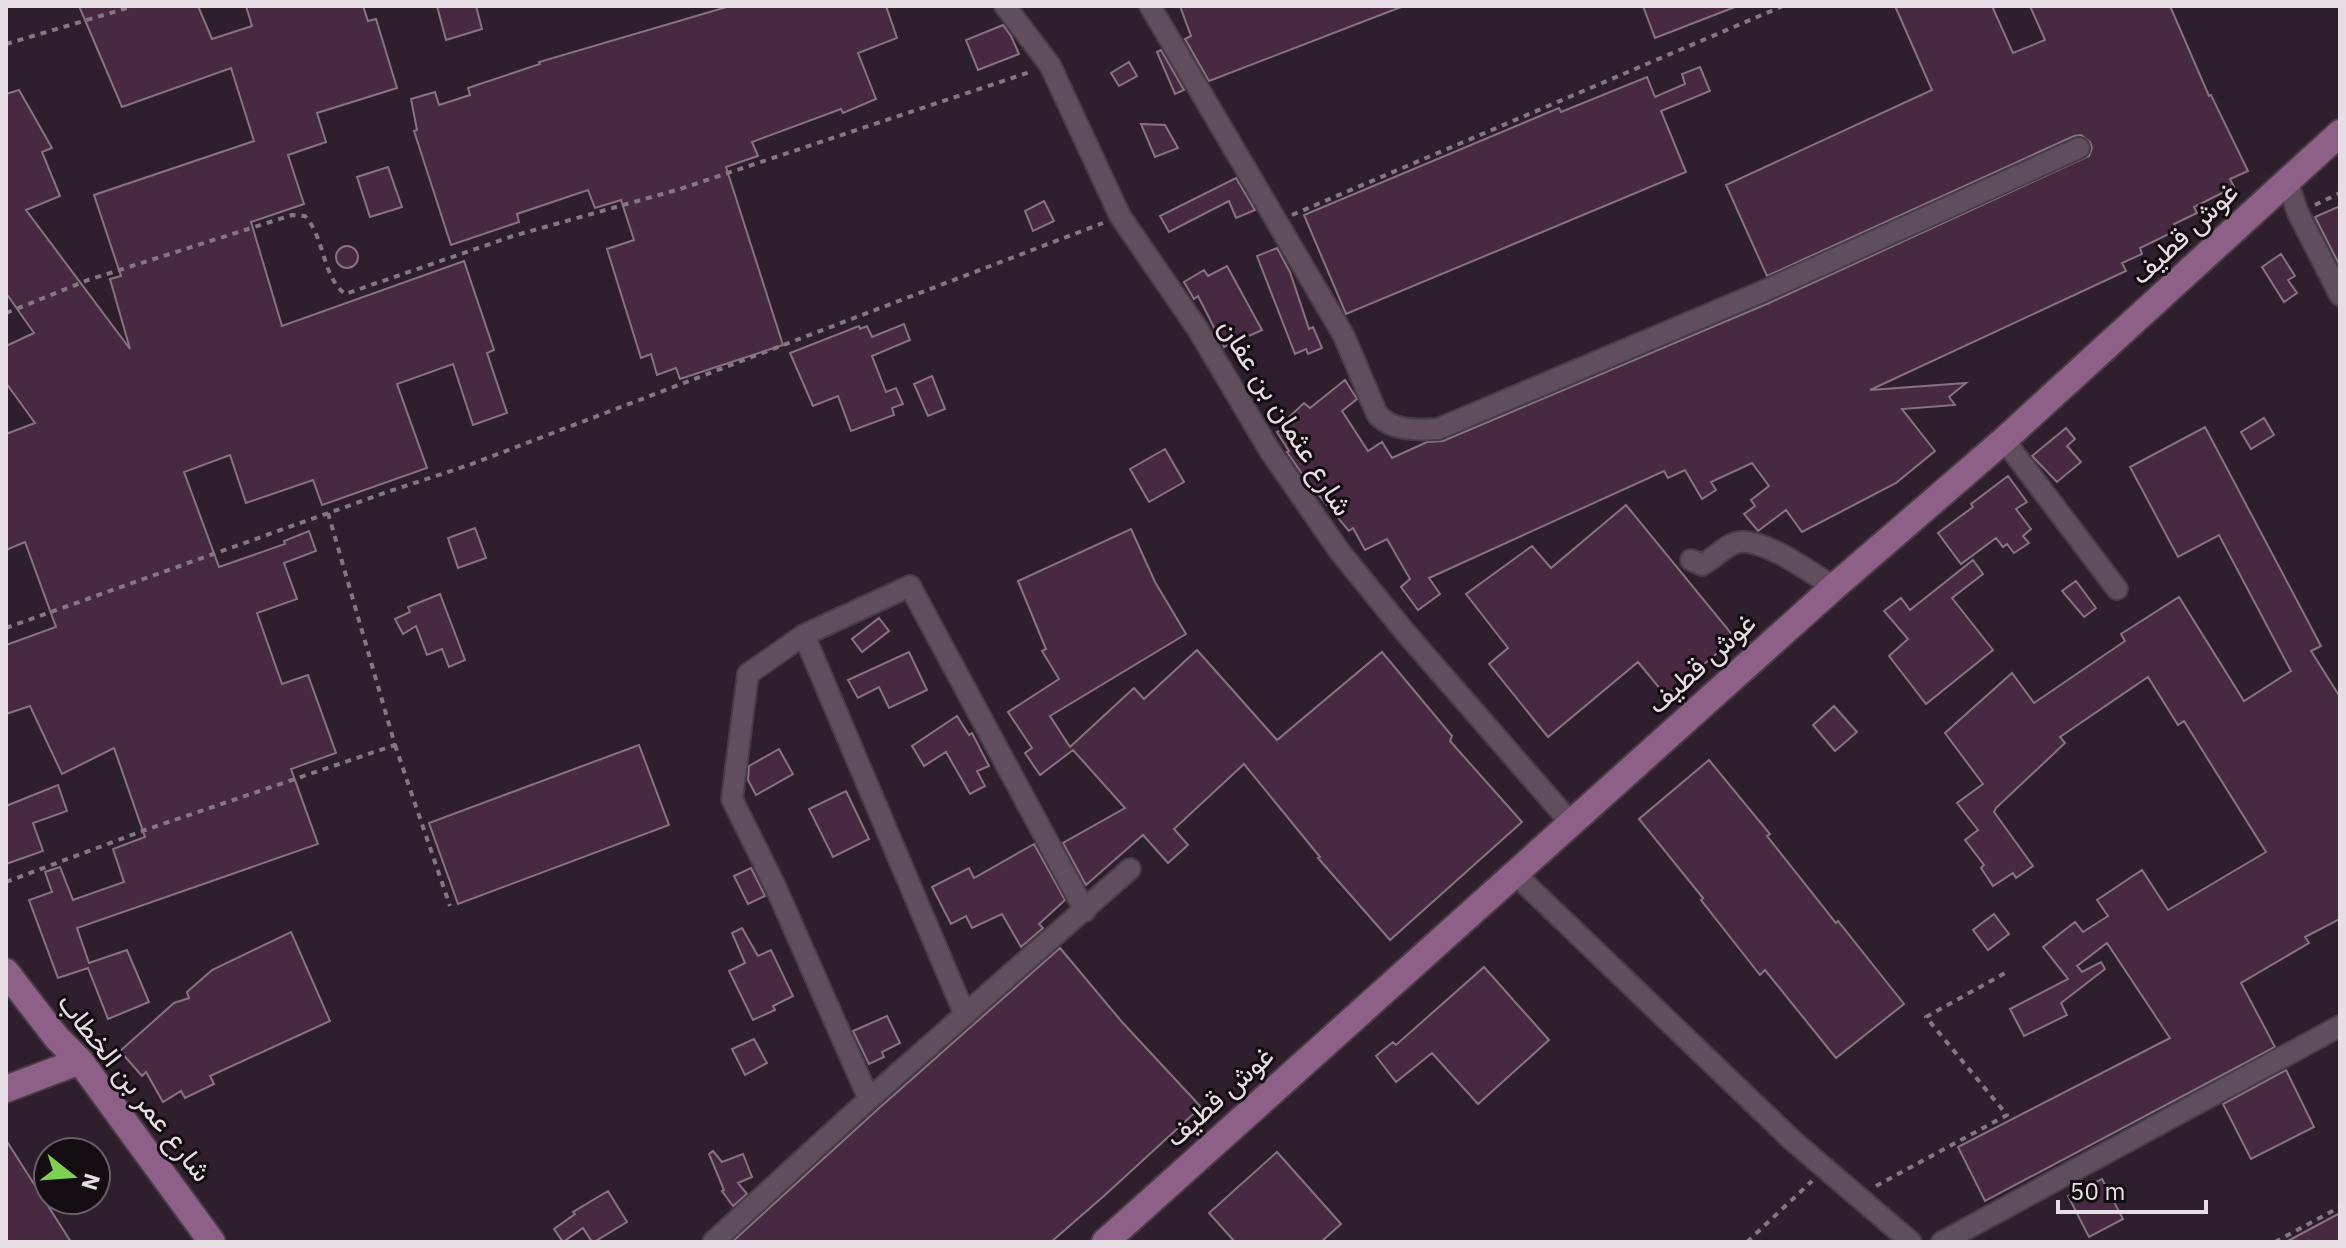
<svg xmlns="http://www.w3.org/2000/svg" width="2346" height="1248" viewBox="0 0 2346 1248" font-family="'IBM Plex Sans',Vazirmatn,sans-serif">
<style>
.building{fill:#472942;stroke:#867382;stroke-width:2}
.lines{fill:none;stroke-linecap:round;stroke-linejoin:round}
.minor-casing{stroke:#483c46;stroke-width:24}
.major-casing{stroke:#483c46;stroke-width:30}
.path{stroke:#847782;stroke-width:4;stroke-dasharray:6 6;stroke-linecap:butt}
.minor{stroke:#604e5c;stroke-width:20}
.major{stroke:#8f6087;stroke-width:26}
.labels{text-anchor:middle;stroke-width:6;stroke-linejoin:round;paint-order:stroke}
.street-label{font-size:28px;fill:#e7dde5;stroke:#130c11}
</style>
<rect width="100%" height="100%" fill="#2f1f2c"/>
<path class="building" d="M79,6H198L212,39L252,26L246,6H363L368,21L376,19L397,88L317,113L326,142L288,155L304,204L251,222L282,326L464,261L494,350L487,353L507,413L473,425L453,364L397,384L427,468L322,505L313,480L246,503L230,455L184,472L219,567L285,544L284,541L309,531L316,551L284,563L297,599L257,613L282,684L308,675L336,753L291,769L318,844L77,928L89,963L127,950L149,1002L108,1019L88,968L58,978L29,900L52,892L45,872L60,867L73,900L124,882L113,849L145,837L114,748L62,774L30,706L6,714V645L56,627L25,542L6,550V434L35,423L6,383V346L34,333L6,293V94L19,90L52,148L42,152L60,196L26,210L130,349L110,279L121,276L94,195L254,141L231,68L122,107Z
M437,6H476L482,29L446,40Z
M730,6H886L897,38L858,53L876,99L843,113L841,109L752,142L758,156L726,167L783,345L680,379L676,368L657,375L651,354L641,358L607,249L634,240L621,200L595,208L588,190L517,214L519,222L451,245L414,131L417,130L411,99L435,92L439,105L470,95L468,88L540,64L539,62Z
M1180,6H1400L1401,7L1209,81L1185,39L1191,36Z
M1643,6H1735V7L1655,38Z
M1895,6H1992L2013,53L2045,40L2030,6H2170L2209,96L2211,95L2248,171L2230,179L2234,187L2194,207L2197,213L2174,224L2177,230L2140,248L2142,254L2122,263L2126,271L1870,390L1966,383L1949,397L1955,405L1902,409L1935,451L1896,483L1802,532L1786,510L1758,531L1744,514L1755,506L1751,500L1769,486L1752,463L1711,482L1716,490L1702,499L1685,470L1668,478L1664,471L1429,578L1440,594L1418,610L1401,587L1410,579L1387,539L1365,550L1353,528L1349,531L1317,493L1316,494L1287,452L1289,451L1277,432L1293,423L1288,418L1304,403L1310,408L1345,380L1357,399L1342,411L1368,451L1382,442L1392,458L1427,442L1443,441L1769,303L2089,156L2092,148L2090,142L2081,135L2074,136L1767,276L1726,185L1932,90Z
M1003,25L1011,36L1019,54L978,70L966,40Z
M1161,50L1184,90L1175,94L1157,52Z
M1129,62L1137,76L1119,86L1111,73Z
M1700,67L1710,91L1661,111L1686,172L1346,314L1304,215L1559,108L1561,112L1647,77L1655,97L1685,84L1682,74Z
M1141,124L1165,125L1178,148L1155,157Z
M388,167L402,207L370,217L357,177Z
M1236,178L1255,210L1236,218L1229,201L1169,232L1160,216Z
M1044,201L1054,221L1033,231L1025,211Z
M2340,206V266L2315,217Z
M336 257a11 11 0 1 1 22 0a11 11 0 1 1-22 0Z
M1277,248L1290,272L1309,329L1313,327L1322,348L1308,354L1306,349L1295,354L1257,256Z
M2281,254L2295,276L2288,280L2297,293L2284,302L2262,267Z
M1227,266L1262,330L1224,347L1198,296L1194,299L1184,282L1204,270L1208,276Z
M904,324L910,340L872,356L886,392L896,388L903,404L892,408L894,415L851,431L838,396L813,406L790,353L859,326L860,329L867,326L872,337Z
M932,376L945,409L928,416L914,384Z
M2264,418L2274,435L2251,449L2241,432Z
M2205,427L2321,646L2311,651L2340,697V919L2305,937L2309,943L2241,983L2275,1047L1985,1201L1958,1147L2170,1038L2107,943L2077,966L2082,972L2101,962L2105,969L2061,1003L2067,1015L2024,1036L2010,1009L2068,979L2043,947L2075,922L2083,932L2108,916L2097,900L2142,870L2168,910L2266,852L2184,721L2178,725L2148,677L2060,737L2065,743L1996,808L1994,812L2033,866L2016,878L2013,873L1993,886L1981,868L1984,865L1965,840L1978,830L1957,803L1983,784L1945,733L2012,673L2034,703L2125,641L2121,634L2179,597L2244,701L2291,671L2219,535L2178,557L2130,467Z
M2066,428L2075,439L2067,446L2081,462L2057,482L2032,456Z
M1165,449L1184,482L1149,502L1130,469Z
M2008,476L2027,502L2016,509L2031,529L2023,536L2029,543L2014,553L2007,544L2003,547L1996,538L1961,564L1938,533L1973,507L1971,504Z
M1626,505L1735,638L1666,696L1638,662L1548,737L1489,664L1508,648L1466,594L1532,546L1551,568Z
M475,528L486,558L458,568L448,538Z
M1131,529L1155,582L1186,634L1050,716L1070,747L1134,688L1144,699L1197,650L1277,740L1382,652L1452,736L1450,741L1522,822L1390,940L1318,858L1320,857L1244,764L1174,829L1188,845L1168,863L1143,835L1086,885L1063,843L1125,808L1073,750L1040,775L1025,753L1032,748L1008,712L1059,679L1042,651L1046,649L1018,581Z
M1973,560L1983,574L1952,598L1993,650L1926,704L1889,656L1908,639L1884,611L1901,598L1910,610Z
M2076,581L2096,608L2084,617L2062,591Z
M440,594L465,660L449,667L442,649L427,655L416,626L403,634L395,619L410,612L408,607Z
M879,618L889,631L862,652L852,639Z
M909,652L927,690L889,708L879,687L858,698L848,680Z
M1834,706L1857,732L1835,751L1813,725Z
M957,716L969,735L972,733L989,766L977,771L985,786L970,794L946,752L924,766L912,746Z
M639,745L669,825L458,904L429,823Z
M779,749L793,774L756,795L748,780L749,766Z
M1709,760L1770,834L1767,836L1836,923L1838,921L1904,1004L1836,1058L1765,970L1760,975L1701,900L1703,898L1639,819Z
M58,785L67,811L33,823L43,851L6,864V806Z
M846,791L869,839L833,857L809,809Z
M1034,844L1065,900L1039,924L1043,928L1021,947L1002,914L972,928L966,916L951,924L932,887L969,868L974,878Z
M751,868L765,896L748,904L734,876Z
M1994,914L2009,934L1988,950L1973,930Z
M742,928L758,956L771,950L793,996L773,1006L775,1010L753,1020L729,971L745,963L732,933Z
M291,932L330,1021L210,1076L214,1084L185,1098L181,1091L163,1102L146,1072L142,1076L120,1051L174,1003L189,998L187,992L212,970Z
M1060,948L1122,1022L1201,1107L1105,1195L1051,1242H732L878,1109Z
M1484,967L1549,1040L1478,1104L1432,1053L1396,1082L1376,1056L1393,1042L1396,1045Z
M887,1016L900,1043L882,1052L884,1057L869,1064L853,1031Z
M754,1039L767,1063L745,1075L732,1049Z
M2286,1070L2314,1127L2251,1159L2223,1104Z
M6,1140L71,1242H6Z
M713,1151L722,1162L743,1154L752,1177L738,1183L747,1194L733,1206L722,1191L724,1190L709,1154Z
M1277,1152L1341,1224L1321,1242H1235L1209,1213Z
M2102,1179L2123,1219L2089,1237L2068,1196Z
M608,1191L627,1222L594,1242H592L583,1228L563,1242L554,1229L575,1214L573,1212Z
M2340,1213V1242H2286Z"/>
<g class="lines">
<g class="minor-casing">
<path id="minor" d="M1005,6L1050,65L1120,216L1197,328L1270,451L1340,552L1405,632L1571,823
M1150,6L1344,336L1377,414C1391,431 1417,430 1438,429L1764,291L2079,148
M2287,181L2298,213L2340,295
M2004,440L2117,589
M1691,560L1702,565C1713,559 1727,544 1739,542C1764,538 1813,574 1834,587
M804,635L965,1015
M1514,873L1792,1140L1911,1242
M869,1099L776,888L732,799L748,674L804,635L910,586L1085,911
M713,1242L869,1099L1130,869
M1942,1242L2340,1026"/>
</g>
<g class="major-casing">
<path id="major" d="M6,972L57,1038L80,1061L212,1242
M6,1089L80,1061
M1105,1242L1834,587L2004,440L2340,133"/>
</g>
<path class="path" d="M6,44L134,6
M2315,205L2340,193
M1292,215L1783,6
M6,313L88,280L292,215L305,216C325,238 322,276 345,294L513,236L680,189L1030,72
M6,628L390,491L469,465L1103,223
M395,745L450,906
M6,882L145,830L395,745L328,513
M1876,1186L2007,1115L1926,1017L2007,972
M1747,1242L1812,1181
M2275,1242L2340,1207"/>
<use href="#minor" class="minor"/>
<use href="#major" class="major"/>
</g>
<g class="labels">
<g class="street-label">
<text transform="translate(2184 233) rotate(-43)" y="10">غوش قطيف</text>
<text transform="translate(1286 417) rotate(58)" y="10">شارع عثمان بن عفان</text>
<text transform="translate(1701 663) rotate(-42)" y="10">غوش قطيف</text>
<text transform="translate(135 1087) rotate(52)" y="10">شارع عمر بن الخطاب</text>
<text transform="translate(1219 1096) rotate(-42)" y="10">غوش قطيف</text>
</g>
</g>
<rect width="2346" height="1248" fill="none" stroke="#e7dde5" stroke-width="16"/>
<g transform="translate(72 1176) rotate(107)"><circle r="38" fill="#130c11" stroke="#686066" stroke-width="2"/>
<path d="M0-6L14 30L0 20L-14 30Z" fill="#7fd052"/>
<text y="-12" font-size="22" font-weight="bold" text-anchor="middle" fill="#e7dde5">N</text>
</g>
<path d="M2058 1200v12h148v-12" fill="none" stroke="#e7dde5" stroke-width="4"/>
<text x="2070" y="1200" font-size="24" fill="#e7dde5" stroke="#130c11" stroke-width="6" paint-order="stroke">50 m</text>
</svg>
